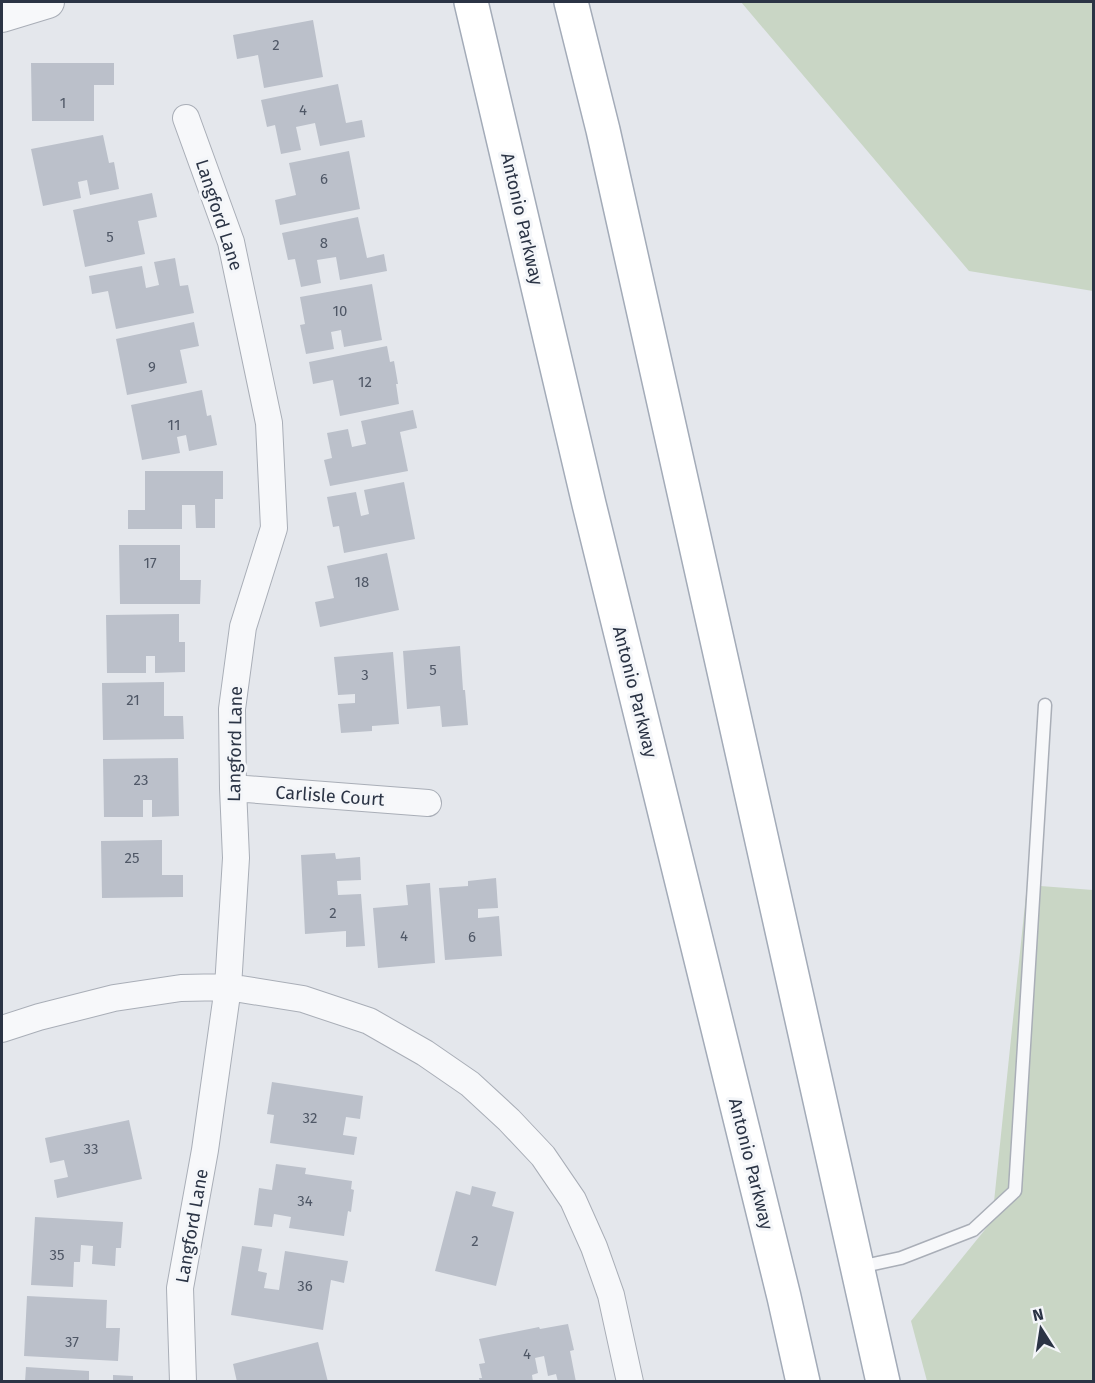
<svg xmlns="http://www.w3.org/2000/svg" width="1095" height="1383" viewBox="0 0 1095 1383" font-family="'Fira Sans',sans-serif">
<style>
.green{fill:#c9d6c5}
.building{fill:#bbc0ca}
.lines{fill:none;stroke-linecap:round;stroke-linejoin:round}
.service-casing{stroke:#a9aeb7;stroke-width:15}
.minor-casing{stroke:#a9aeb7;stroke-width:28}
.tertiary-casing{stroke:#a9aeb7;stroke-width:34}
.primary-casing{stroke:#a3abb8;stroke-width:36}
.service{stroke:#f7f8fa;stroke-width:12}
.minor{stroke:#f7f8fa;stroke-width:26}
.tertiary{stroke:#f7f8fa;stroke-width:32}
.primary{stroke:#fff;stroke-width:33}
.labels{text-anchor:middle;stroke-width:6;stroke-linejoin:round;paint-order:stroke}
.number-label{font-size:15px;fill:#4f5766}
.street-label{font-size:18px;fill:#2b3445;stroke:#f4f6f9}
</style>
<rect width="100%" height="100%" fill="#e4e7ec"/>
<path class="green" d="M741,2H1093V291L969,271Z
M1027,885L1093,890V1381H927L911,1321L992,1221Z"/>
<path class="building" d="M313,20L323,77L264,88L258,55L237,59L233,35Z
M31,63H114V85H94V121H32Z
M338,84L346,123L362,120L365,137L320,146L315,123L296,127L301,150L281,154L275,125L267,127L261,100Z
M103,135L109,163L114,162L119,189L90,195L87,180L78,182L81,198L43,206L31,149Z
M349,151L360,209L280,225L275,200L296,195L289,163Z
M152,193L157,217L138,221L145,254L85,267L73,210Z
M358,217L367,258L384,254L387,271L340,280L336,257L317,260L321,283L301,287L295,259L288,260L282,233Z
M175,258L180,286L188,285L194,313L116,329L108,291L92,294L89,276L142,266L146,288L159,285L154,262Z
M372,284L382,340L344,347L341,330L331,332L334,349L306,354L300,325L305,324L300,297Z
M194,322L199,346L180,350L187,383L127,395L116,339Z
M387,346L390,362L394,361L398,384H396L399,404L340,416L333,380L313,384L309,362Z
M202,390L207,416L211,415L217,445L189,451L186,435L177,437L180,453L142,460L131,405Z
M413,410L417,428L400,432L408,471L330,486L324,460L332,458L327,433L348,429L352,447L366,444L361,421Z
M145,471H223V499H215V528H196L195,505H182V529H128V510H145Z
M404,482L415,539L344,553L339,526L333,527L327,497L356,492L361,516L369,514L364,490Z
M119,545H180V580H201L200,604H120Z
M387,553L399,610L320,627L315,602L334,598L327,566Z
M179,614V642H185V672L155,673V656H146V673H107L106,615Z
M460,646L463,690H465L468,725L442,727L440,706L407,709L403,651Z
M393,652L399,724L372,726V731L341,733L338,704L355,703V694L338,695L334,657Z
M164,682V716H183L184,739L103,740L102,683Z
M178,758L179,816L152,817V800H143V817H104L103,759Z
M162,840V875H183V897L102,898L101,841Z
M335,853L336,859L360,857L361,880L337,881L338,895L361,894L365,946L346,947V931L305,934L301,855Z
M496,878L498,908L478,909V918L499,916L502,956L445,960L439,888L468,886V881Z
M430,883L435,963L378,968L373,908L408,905L406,885Z
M272,1082L363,1096L360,1119L346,1117L343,1135L357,1137L354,1155L270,1143L274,1115L267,1114Z
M129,1120L142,1179L57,1198L54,1180L68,1177L64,1160L50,1163L45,1138Z
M276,1164L306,1168L305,1174L352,1181L351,1189L354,1190L351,1212L348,1211L344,1236L289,1228L291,1217L274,1214L272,1227L254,1225L259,1188L272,1190Z
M472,1186L496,1192L492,1206L514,1212L496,1286L435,1271L456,1191L470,1195Z
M35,1217L123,1222L121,1248H116L115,1266L92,1264L93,1246L81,1245L80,1262H74L73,1287L31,1285Z
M242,1246L262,1249L258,1271L267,1273L264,1288L279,1290L285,1251L348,1261L344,1283L331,1280L323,1330L231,1315Z
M27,1296L107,1300L106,1328H120L118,1361L24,1356Z
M568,1324L574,1350L570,1351L576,1382H558L556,1374L548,1376L544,1356L535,1358L538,1373L532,1375L533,1382H480L479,1378H482L479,1364L485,1363L479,1339L539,1327L540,1329Z
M318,1342L328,1382H237L233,1364Z
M26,1367L89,1371V1382H25Z
M113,1375L133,1376V1382H113Z"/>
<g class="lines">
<g class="service-casing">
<path id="service" d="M859,1267L901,1258L973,1230L1015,1191L1045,705"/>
</g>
<g class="minor-casing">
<path id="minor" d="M233,788L428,803
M2,1029L39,1017L114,998L181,988L228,987L303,999L369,1021L425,1053L470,1084L509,1120L543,1156L573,1200L594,1247L611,1295L630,1382
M183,1382L180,1288L205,1150L228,987L236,858L233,788L232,709L243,627L274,528L269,423L231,242L186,118"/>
</g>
<g class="tertiary-casing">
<path id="tertiary" d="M2,16L48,2"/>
</g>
<g class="primary-casing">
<path id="primary" d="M471,2L589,504L784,1297L803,1382
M571,2L603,130L883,1382"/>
</g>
<use href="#service" class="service"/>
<use href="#minor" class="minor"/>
<use href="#tertiary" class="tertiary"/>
<use href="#primary" class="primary"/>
</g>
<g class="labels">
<g class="number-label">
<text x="276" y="50">2</text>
<text x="63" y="108">1</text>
<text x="303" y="115">4</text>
<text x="324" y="184">6</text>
<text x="110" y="242">5</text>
<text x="324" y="248">8</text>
<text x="340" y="316">10</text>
<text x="152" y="372">9</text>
<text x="365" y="387">12</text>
<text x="174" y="430">11</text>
<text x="150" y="568">17</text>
<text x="362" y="587">18</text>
<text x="433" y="675">5</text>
<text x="365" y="680">3</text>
<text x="133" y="705">21</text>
<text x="141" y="785">23</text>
<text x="132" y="863">25</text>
<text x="333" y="918">2</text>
<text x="404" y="941">4</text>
<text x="472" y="942">6</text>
<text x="310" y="1123">32</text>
<text x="91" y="1154">33</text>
<text x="305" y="1206">34</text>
<text x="475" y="1246">2</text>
<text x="57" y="1260">35</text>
<text x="305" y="1291">36</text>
<text x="72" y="1347">37</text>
<text x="527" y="1359">4</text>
</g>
<g class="street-label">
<text transform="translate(219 215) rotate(72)" y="6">Langford Lane</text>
<text transform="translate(522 219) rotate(77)" y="6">Antonio Parkway</text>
<text transform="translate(635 692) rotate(76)" y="6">Antonio Parkway</text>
<text transform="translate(235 744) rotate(-89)" y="6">Langford Lane</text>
<text transform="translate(330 796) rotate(4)" y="6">Carlisle Court</text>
<text transform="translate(751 1164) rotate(76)" y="6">Antonio Parkway</text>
<text transform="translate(192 1226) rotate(-80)" y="6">Langford Lane</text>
</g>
</g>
<rect width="1095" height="1383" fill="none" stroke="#2b3445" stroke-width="6"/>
<g transform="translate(1041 1329) rotate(348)" stroke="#f4f6f9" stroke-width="4.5" paint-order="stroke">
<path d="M0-4.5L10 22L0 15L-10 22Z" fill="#2b3445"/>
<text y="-9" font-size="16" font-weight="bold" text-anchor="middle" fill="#2b3445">N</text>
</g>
</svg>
